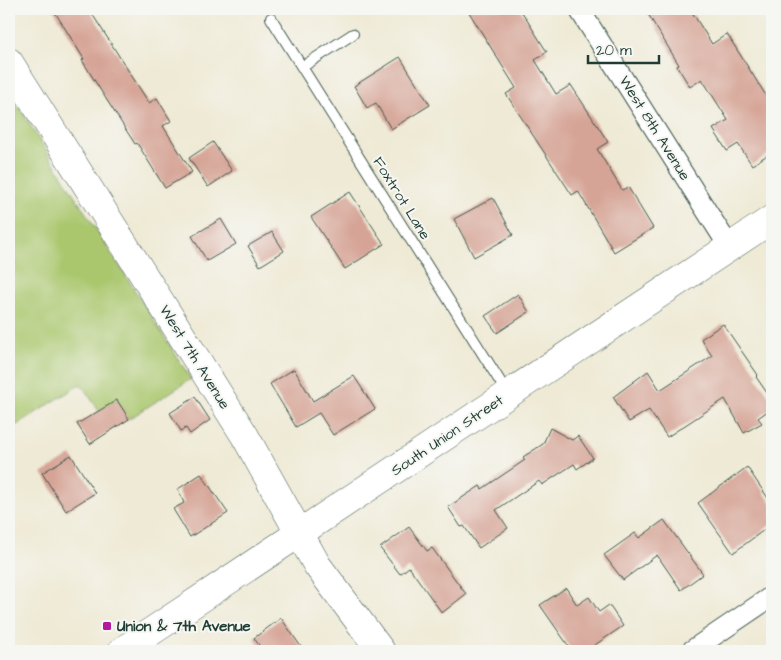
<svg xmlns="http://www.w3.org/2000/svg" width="781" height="660" viewBox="0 0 781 660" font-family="'Architects Daughter',sans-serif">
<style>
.green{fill:#aac76e;stroke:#648251}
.building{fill:#d6a496}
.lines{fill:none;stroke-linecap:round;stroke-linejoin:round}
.lane-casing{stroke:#3e574c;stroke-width:12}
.street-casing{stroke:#3e574c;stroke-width:22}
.secondary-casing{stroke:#3e574c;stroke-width:29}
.lane{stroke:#fff;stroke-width:10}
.street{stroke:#fff;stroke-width:20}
.secondary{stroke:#fff;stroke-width:28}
.poi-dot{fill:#b5179e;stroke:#f6f6f2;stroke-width:2}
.labels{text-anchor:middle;stroke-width:4;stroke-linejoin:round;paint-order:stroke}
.street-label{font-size:15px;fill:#1f3d34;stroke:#f6f6f2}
.poi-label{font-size:15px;font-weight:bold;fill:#1f3d34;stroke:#f6f6f2;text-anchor:start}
</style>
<rect width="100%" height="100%" fill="#f6f6f2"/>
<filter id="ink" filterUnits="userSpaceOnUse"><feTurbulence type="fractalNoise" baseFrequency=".02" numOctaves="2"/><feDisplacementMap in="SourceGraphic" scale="10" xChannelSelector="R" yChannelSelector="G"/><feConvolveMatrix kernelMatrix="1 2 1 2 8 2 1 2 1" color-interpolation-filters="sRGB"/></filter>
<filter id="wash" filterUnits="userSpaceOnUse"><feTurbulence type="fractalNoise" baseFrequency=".0096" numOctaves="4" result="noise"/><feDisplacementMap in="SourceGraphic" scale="20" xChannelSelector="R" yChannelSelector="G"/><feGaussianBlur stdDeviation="1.12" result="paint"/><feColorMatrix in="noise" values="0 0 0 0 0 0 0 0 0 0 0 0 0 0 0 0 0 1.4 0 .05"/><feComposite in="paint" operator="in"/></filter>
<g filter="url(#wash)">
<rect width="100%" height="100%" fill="#efead5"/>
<path class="green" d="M9,92L191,379L129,419L117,400L99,411L81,384L9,430Z"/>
<g id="blocks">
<path class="building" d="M53,9H89L149,103L157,98L171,121L163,126L192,172L165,188L137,143L135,144L101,91L82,60L84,59Z
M467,9H520L547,52L535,60L556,94L571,85L608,142L597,149L622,190L628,187L653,228L614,252L578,191L572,195L506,94L516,88Z
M645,9H690L712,44L727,34L772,105V152L752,165L738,144L727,151L713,129L728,120L702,79L690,87L677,66L679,65Z
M400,57L430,105L391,129L376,103L367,108L354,86Z
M213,142L232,171L208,187L189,158Z
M350,192L384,244L345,269L311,217Z
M493,198L513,235L474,257L454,219Z
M221,219L236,244L207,261L192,236Z
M272,232L284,251L260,266L248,246Z
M518,294L529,312L497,333L485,316Z
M723,324L758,375L756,377L772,400V408L758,418L762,423L744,433L725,399L667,437L649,410L629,422L613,397L648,371L660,390L712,356L701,339Z
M294,369L313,401L354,376L375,409L333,435L319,413L296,427L270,384Z
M195,397L210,420L190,434L186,428L181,431L170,413Z
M117,400L129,419L90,444L77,424Z
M550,428L572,440L578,436L593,458L577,469L574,464L542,485L539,481L496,510L508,528L479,548L464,526L461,527L448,507L480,486L482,489L525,460L523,457L543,444Z
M71,455L95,493L66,511L42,473Z
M747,467L772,504V524L733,553L698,503Z
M201,474L228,513L190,537L173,509L184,503L178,489Z
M664,520L703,574L681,590L657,555L623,580L604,555L635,533L639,538Z
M409,527L427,551L432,548L466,594L442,613L409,567L400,574L380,548Z
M566,588L577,605L589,597L599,612L609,605L623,626L586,651H572L540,605Z
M281,618L304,651H263L254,638Z"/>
</g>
</g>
<g filter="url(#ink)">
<use href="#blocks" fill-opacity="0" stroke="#3e574c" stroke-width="1"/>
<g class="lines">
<g class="lane-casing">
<path id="lane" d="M271,18L508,394
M302,67L353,34"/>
</g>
<g class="street-casing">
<path id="street" d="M579,9L730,248
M691,651L772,596"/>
</g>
<g class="secondary-casing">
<path id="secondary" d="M9,62L245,436L317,565L381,651
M122,651L772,219"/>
</g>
<use href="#lane" class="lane"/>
<use href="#street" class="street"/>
<use href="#secondary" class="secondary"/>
</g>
</g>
<rect class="poi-dot" x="102" y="621" width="10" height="10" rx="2.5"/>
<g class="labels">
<g class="street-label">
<text transform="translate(655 128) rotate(58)" y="5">West 8th Avenue</text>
<text transform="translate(402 198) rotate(58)" y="5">Foxtrot Lane</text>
<text transform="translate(195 357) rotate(58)" y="5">West 7th Avenue</text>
<text transform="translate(447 435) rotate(-34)" y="5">South Union Street</text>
</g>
<g class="poi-label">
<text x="117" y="631">Union &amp; 7th Avenue</text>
</g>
</g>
<rect width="781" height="660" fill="none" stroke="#f6f6f2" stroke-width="30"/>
<path d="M588 55v8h71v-8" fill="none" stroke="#1f3d34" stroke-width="2.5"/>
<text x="596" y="55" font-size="15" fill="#1f3d34" stroke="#f6f6f2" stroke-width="4" paint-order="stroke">20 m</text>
</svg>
